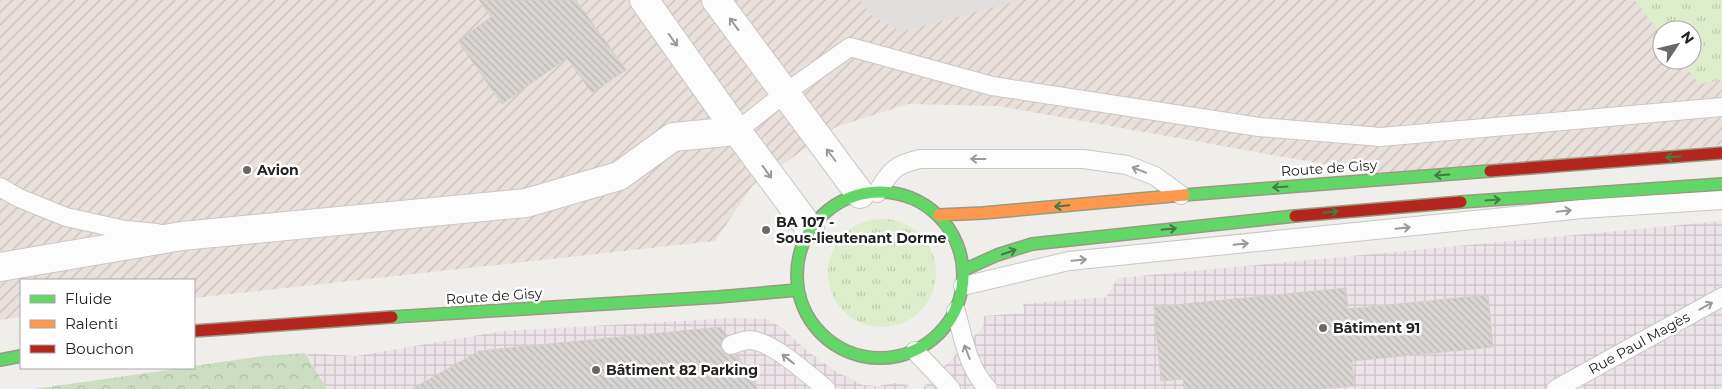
<svg xmlns="http://www.w3.org/2000/svg" width="1722" height="389" viewBox="0 0 1722 389" font-family="Montserrat,sans-serif">
<style>
.industrial{fill:url(#industrial-grid)}
.military{fill:url(#military-furrows);fill-rule:evenodd}
.grass{fill:url(#grass-tufts)}
.forest{fill:url(#forest-crowns)}
.parking{fill:#e0dfde}
.building{fill:url(#building-back-hatch);stroke:#d3d0cc}
.lines{fill:none;stroke-linecap:round;stroke-linejoin:round}
.lane-casing{stroke:#c9c8c7;stroke-width:20}
.street-casing{stroke:#c9c8c7;stroke-width:30}
.fast-casing{stroke:#999a82;stroke-width:14}
.slow-casing{stroke:#999a82;stroke-width:14}
.jam-casing{stroke:#999a82;stroke-width:14}
.lane{stroke:#fdfcfc;stroke-width:18}
.street{stroke:#fdfcfc;stroke-width:28}
.fast{stroke:#63d668;stroke-width:11}
.slow{stroke:#ff974d;stroke-width:11}
.jam{stroke:#b3261e;stroke-width:11}
.oneway{stroke:#9a9a9a}
.oneway2{stroke:#427c45}
.poi-dot{fill:#6a6968;stroke:#fff;stroke-width:2}
.labels{text-anchor:middle;stroke-width:5;stroke-linejoin:round;paint-order:stroke}
.street-label{font-size:14px;fill:#222;stroke:#fff}
.poi-label{font-size:14px;font-weight:bold;fill:#222;stroke:#fff;text-anchor:start}
</style>
<defs>
<pattern id="industrial-grid" width="8" height="8" patternUnits="userSpaceOnUse" patternTransform="scale(1.25)"><rect width="8" height="8" fill="#ede4e9"/><path d="M0 4h8M4 0v8" fill="none" stroke="#cbc3c8"/></pattern>
<pattern id="military-furrows" width="10" height="10" patternUnits="userSpaceOnUse" patternTransform="scale(1.25)"><rect width="10" height="10" fill="#eae0db"/><path d="M-1 1l2-2M0 10L10 0M9 11l2-2" fill="none" stroke="#c8c0bc"/></pattern>
<pattern id="grass-tufts" width="24" height="20" patternUnits="userSpaceOnUse" patternTransform="scale(1.25)"><rect width="24" height="20" fill="#ddeccb"/><path d="M3 7l-1-3M5 7V3M7 7l1-3M15 17l-1-3M17 17v-4M19 17l1-3" fill="none" stroke="#bdcaae"/></pattern>
<pattern id="forest-crowns" width="20" height="18" patternUnits="userSpaceOnUse" patternTransform="scale(1.25)"><rect width="20" height="18" fill="#cbdec1"/><path d="M2 6a3 3 0 1 1 6 0M12 15a3 3 0 1 1 6 0" fill="none" stroke="#aebea6"/></pattern>
<pattern id="building-back-hatch" width="6" height="6" patternUnits="userSpaceOnUse" patternTransform="scale(1.25)"><rect width="6" height="6" fill="#d7d4d2"/><path d="M-1 5l2 2M0 0l6 6M5-1l2 2" fill="none" stroke="#b8b6b4"/></pattern>
</defs>
<rect width="100%" height="100%" fill="#f0eeeb"/>
<path class="industrial" d="M1722,221V389H922L983,327L984,316L1024,313L1023,304L1106,297L1118,278Z
M734,318L766,319L781,327L806,350L835,371L863,385L878,386L895,383L908,385L912,389H327L306,353L356,356L503,331Z"/>
<path class="military" d="M0,0H1722V145L1391,176L998,106L908,104L836,127L753,185L715,241L194,298V280H21V317L0,320ZM1662,30H1692V60H1662Z"/>
<path class="grass" d="M1635,0H1722V80L1699,84L1680,60H1692V30H1662V36Z
M828 273a54 54 0 1 1 108 0a54 54 0 1 1-108 0Z"/>
<path class="forest" d="M305,353L327,389H34L182,368H194V366L263,356Z"/>
<path class="parking" d="M860,0H1022L901,32L871,15Z"/>
<path class="building" d="M479,0H576L626,70L592,93L567,58L502,104L458,41L491,17Z
M1346,288L1348,309L1488,295L1493,347L1352,361L1354,386L1318,389H1184L1183,379L1161,381L1154,307Z
M721,327L726,336L721,343V349L729,355L737,354L758,389H412L479,351Z"/>
<g class="lines">
<g class="lane-casing">
<path id="lane" d="M737,131L785,93L850,47L992,86L1259,127L1381,137L1722,107
M0,187L19,198L66,217L125,230L157,233
M877,193C891,170 894,165 920,159H1083L1127,165L1155,176L1181,195
M963,286L1069,261L1582,209L1722,200
M956,311C963,338 968,368 988,389
M731,345C737,343 744,340 750,340C772,341 809,375 826,389
M915,351L951,389
M1556,389L1722,297"/>
</g>
<g class="street-casing">
<path id="street" d="M644,0L737,131L810,229
M716,0L860,194
M0,267L182,236L526,203L619,176L673,137L737,131"/>
</g>
<g class="fast-casing">
<path id="fast" d="M797 275a83 83 0 1 1 166 0a83 83 0 1 1-166 0Z
M1184,195L1490,171
M1461,202L1722,184
M964,270L997,255L1032,244L1295,216
M392,317L718,297L797,290
M0,360L21,356"/>
</g>
<g class="slow-casing">
<path id="slow" d="M939,215L983,213L1184,195"/>
</g>
<g class="jam-casing">
<path id="jam" d="M1490,171L1722,153
M1295,216L1461,202
M194,331L392,317"/>
</g>
<use href="#lane" class="lane"/>
<use href="#street" class="street"/>
<use href="#fast" class="fast"/>
<use href="#slow" class="slow"/>
<use href="#jam" class="jam"/>
</g>
<defs><path id="oneway-shaft" d="M-6 0H5M1.5-3L5.5 0L1.5 3" fill="none" stroke-width="1.6" stroke-linecap="round" stroke-linejoin="round" transform="scale(1.25)"/></defs>
<g class="oneway">
<use href="#oneway-shaft" transform="translate(734 24) rotate(-126)"/>
<use href="#oneway-shaft" transform="translate(673 40) rotate(54)"/>
<use href="#oneway-shaft" transform="translate(831 155) rotate(-127)"/>
<use href="#oneway-shaft" transform="translate(978 159) rotate(180)"/>
<use href="#oneway-shaft" transform="translate(1139 170) rotate(-159)"/>
<use href="#oneway-shaft" transform="translate(767 172) rotate(54)"/>
<use href="#oneway-shaft" transform="translate(1564 211) rotate(-6)"/>
<use href="#oneway-shaft" transform="translate(1403 228) rotate(-6)"/>
<use href="#oneway-shaft" transform="translate(1241 244) rotate(-6)"/>
<use href="#oneway-shaft" transform="translate(1079 260) rotate(-5)"/>
<use href="#oneway-shaft" transform="translate(1706 306) rotate(-29)"/>
<use href="#oneway-shaft" transform="translate(967 352) rotate(-111)"/>
<use href="#oneway-shaft" transform="translate(788 359) rotate(-142)"/>
</g>
<g class="oneway2">
<use href="#oneway-shaft" transform="translate(1673 157) rotate(176)"/>
<use href="#oneway-shaft" transform="translate(1442 175) rotate(176)"/>
<use href="#oneway-shaft" transform="translate(1280 187) rotate(176)"/>
<use href="#oneway-shaft" transform="translate(1493 200) rotate(-4)"/>
<use href="#oneway-shaft" transform="translate(1062 206) rotate(175)"/>
<use href="#oneway-shaft" transform="translate(1331 212) rotate(-6)"/>
<use href="#oneway-shaft" transform="translate(1169 229) rotate(-6)"/>
<use href="#oneway-shaft" transform="translate(1009 252) rotate(-19)"/>
</g>
<g class="poi-dot">
<circle cx="247" cy="170" r="5"/>
<circle cx="766" cy="230" r="5"/>
<circle cx="1323" cy="328" r="5"/>
<circle cx="596" cy="370" r="5"/>
</g>
<g class="labels">
<g class="street-label">
<text transform="translate(1329 168) rotate(-4)" y="5">Route de Gisy</text>
<text transform="translate(494 296) rotate(-4)" y="5">Route de Gisy</text>
<text transform="translate(1639 343) rotate(-29)" y="5">Rue Paul Magès</text>
</g>
<g class="poi-label">
<text x="257" y="175">Avion</text>
<text x="776" y="227">BA 107 -<tspan x="776" dy="16">Sous-lieutenant Dorme</tspan></text>
<text x="1333" y="333">Bâtiment 91</text>
<text x="606" y="375">Bâtiment 82 Parking</text>
</g>
</g>
<rect x="20" y="279" width="175" height="90" fill="#ffffff" stroke="#a7a7a7"/>
<rect x="30" y="295" width="25" height="8" fill="#63d668" stroke="#a7a7a7"/>
<text x="65" y="304" font-size="15" fill="#222222">Fluide</text>
<rect x="30" y="320" width="25" height="8" fill="#ff974d" stroke="#a7a7a7"/>
<text x="65" y="329" font-size="15" fill="#222222">Ralenti</text>
<rect x="30" y="345" width="25" height="8" fill="#b3261e" stroke="#a7a7a7"/>
<text x="65" y="354" font-size="15" fill="#222222">Bouchon</text>
<g transform="translate(1677 45) rotate(55)"><circle r="24" fill="#ffffff" stroke="#a7a7a7"/>
<path d="M0-4L9 19L0 12L-9 19Z" fill="#6a6968"/>
<text y="-8" font-size="14" font-weight="bold" text-anchor="middle" fill="#222222">N</text>
</g>
</svg>
